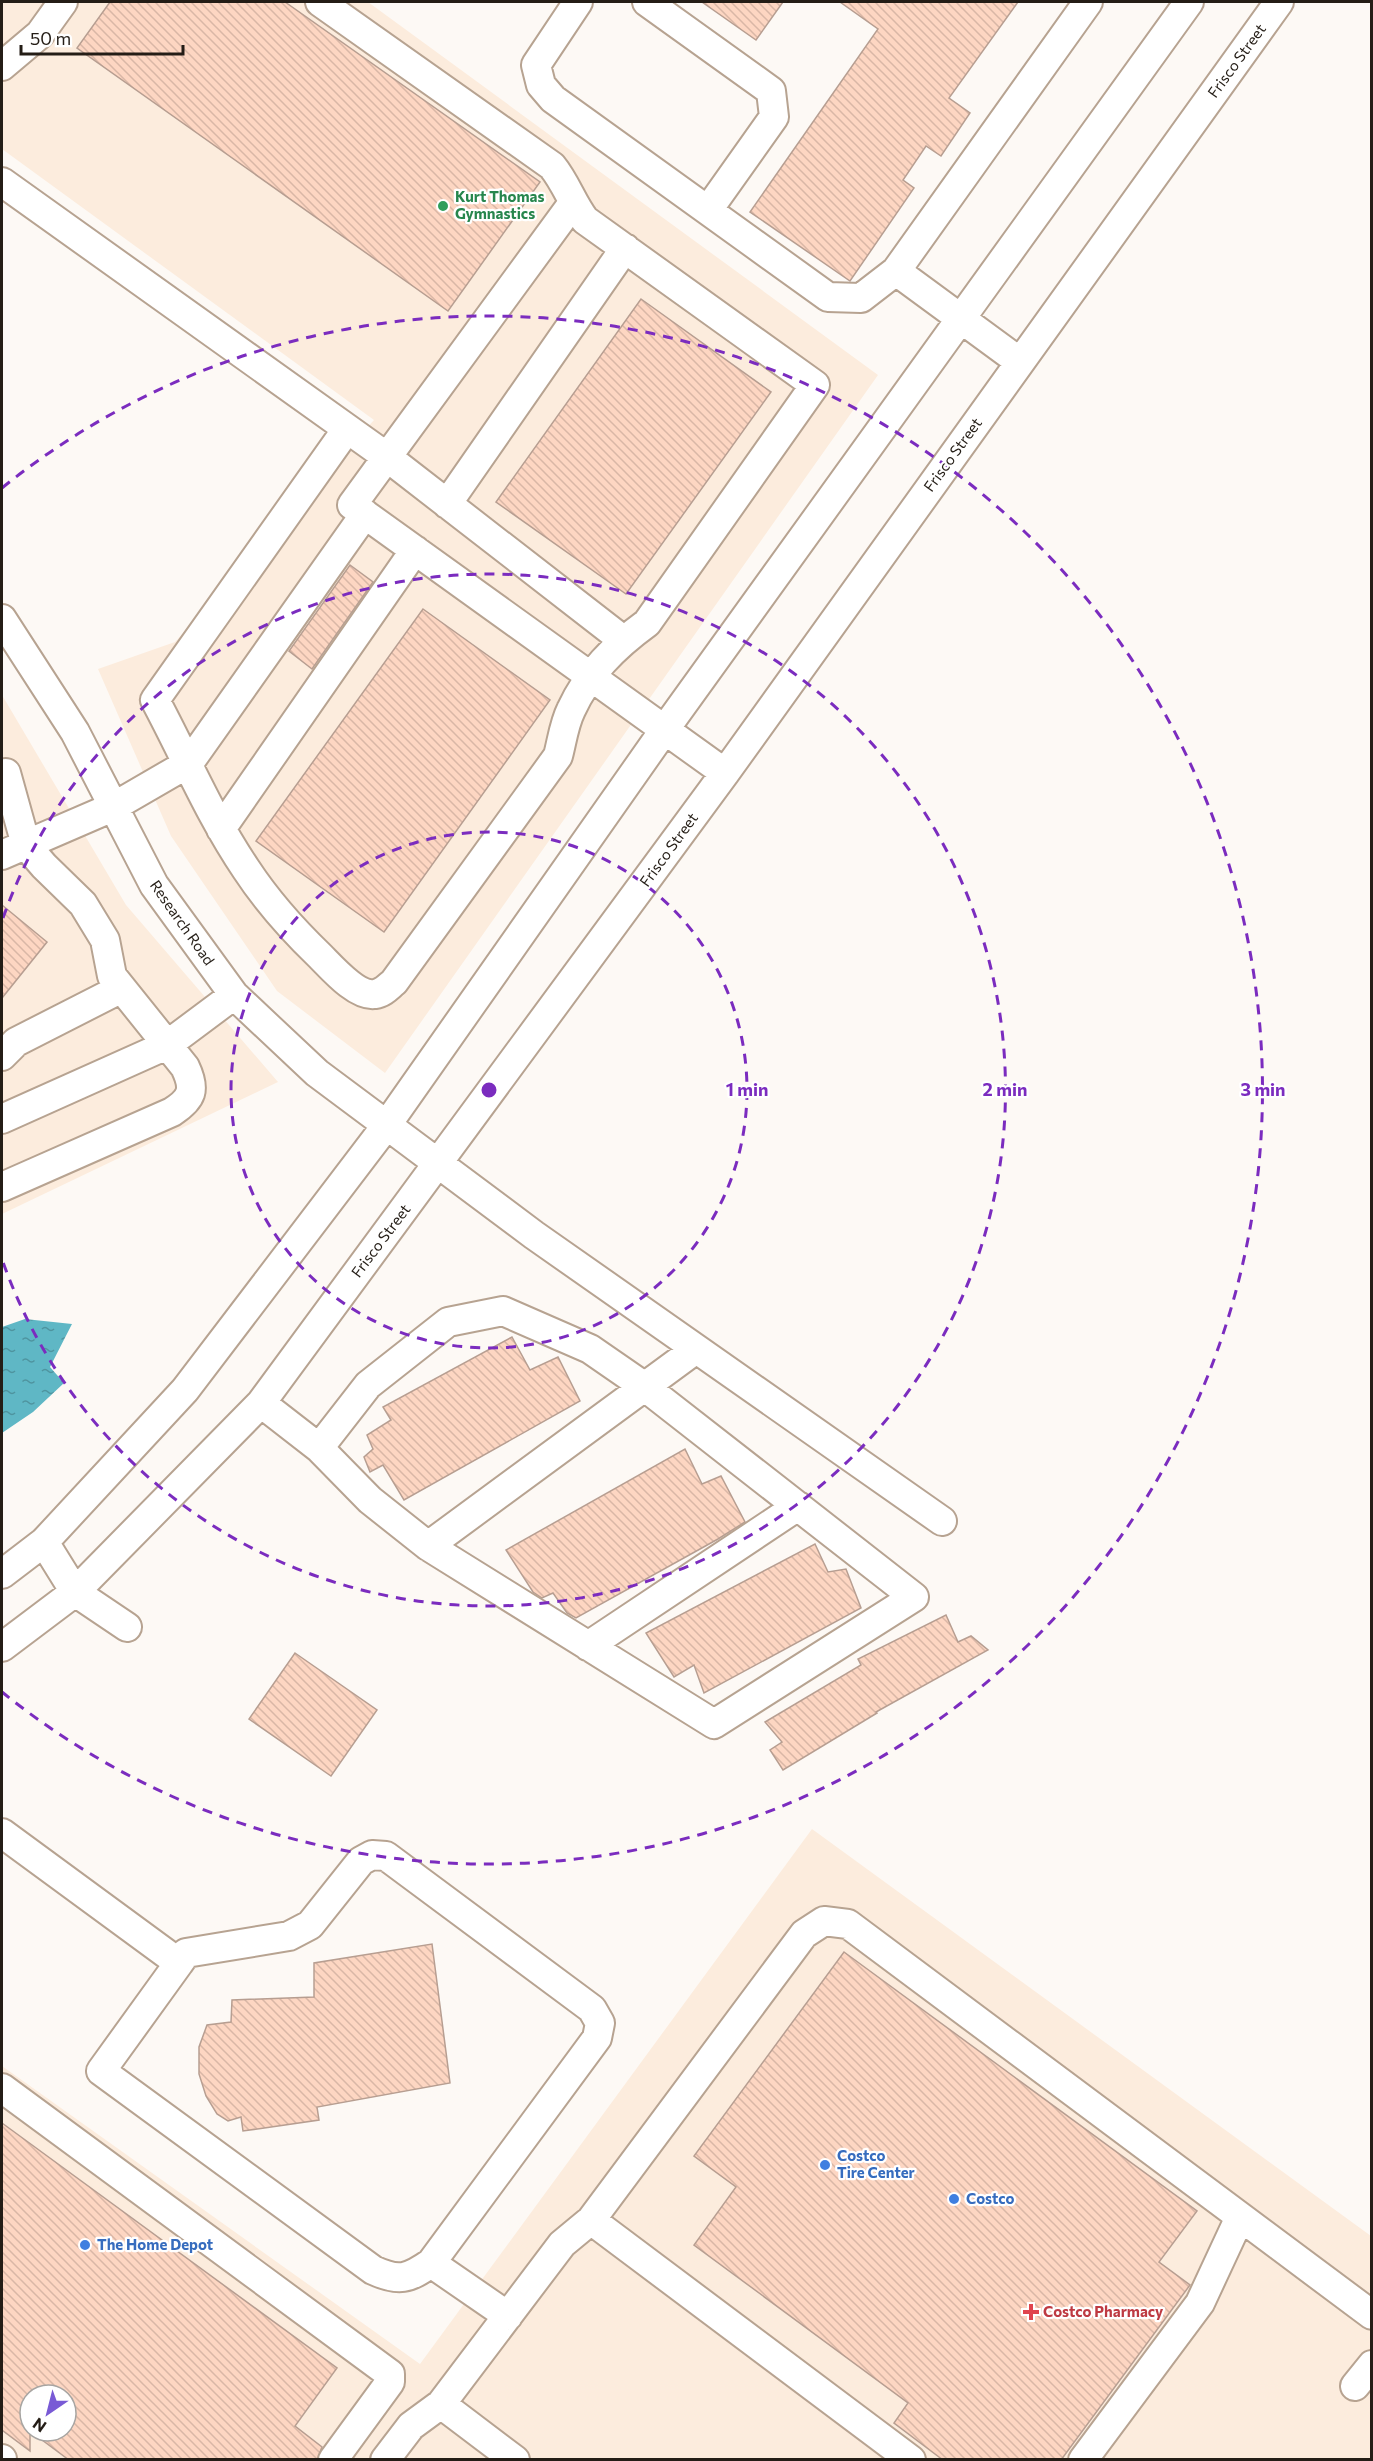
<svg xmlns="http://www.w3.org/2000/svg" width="1373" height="2461" viewBox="0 0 1373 2461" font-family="Commissioner,sans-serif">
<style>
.built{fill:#fcecdd;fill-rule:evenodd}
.water{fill:url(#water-ripples)}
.building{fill:url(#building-back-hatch);stroke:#b79e91;stroke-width:1.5}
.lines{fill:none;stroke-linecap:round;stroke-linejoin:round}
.minor-casing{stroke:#b7a391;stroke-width:32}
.minor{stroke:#fff;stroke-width:28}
.ring{fill:none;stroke:#7b2cbf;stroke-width:3;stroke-dasharray:10 8}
.leisure-dot{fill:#2e9e5b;stroke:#fff;stroke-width:2}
.shop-dot{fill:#3f7fe0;stroke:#fff;stroke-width:2}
.health-dot{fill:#e0444e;stroke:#fff;stroke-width:2}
.labels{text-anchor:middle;stroke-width:4.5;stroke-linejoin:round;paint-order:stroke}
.street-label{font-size:15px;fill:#241d16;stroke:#fff}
.leisure-label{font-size:15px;font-weight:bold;fill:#27864d;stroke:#fff;text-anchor:start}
.shop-label{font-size:15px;font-weight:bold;fill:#366cbe;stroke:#fff;text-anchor:start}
.health-label{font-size:15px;font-weight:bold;fill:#be3a42;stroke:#fff;text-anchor:start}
.centre{fill:#7b2cbf;stroke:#fff;stroke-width:3}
.ring-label{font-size:18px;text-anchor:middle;font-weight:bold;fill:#7b2cbf;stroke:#fff;stroke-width:4.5;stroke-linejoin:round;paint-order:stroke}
</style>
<defs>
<pattern id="water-ripples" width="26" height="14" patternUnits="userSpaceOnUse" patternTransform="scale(1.5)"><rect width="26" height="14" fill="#5fb7c5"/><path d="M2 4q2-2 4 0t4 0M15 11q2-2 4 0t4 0" fill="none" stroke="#4e949f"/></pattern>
<pattern id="building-back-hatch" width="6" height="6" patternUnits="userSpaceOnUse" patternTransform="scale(1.5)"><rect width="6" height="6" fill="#fdd6c2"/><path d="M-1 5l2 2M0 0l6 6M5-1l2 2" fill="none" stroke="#d9b7a6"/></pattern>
</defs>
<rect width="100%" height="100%" fill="#fdf9f5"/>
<path class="built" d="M2,2H368L878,375L385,1073L277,991L171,836L98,669L175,642L374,420L2,149Z
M2,695L126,905L278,1082L2,1214Z
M812,1829L1371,2236V2459H2V2066L420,2364ZM30,2395H66V2431H30Z"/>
<path class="water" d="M25,1319L72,1324L50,1367L64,1383L33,1412L2,1433V1327Z"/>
<path class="building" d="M110,2H285L540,182L448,311L77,48Z
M702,2H783L756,40Z
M840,2H1018L949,98L970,113L941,156L926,146L903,180L914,188L850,281L750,212L878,29Z
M641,299L771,392L626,594L496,502Z
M350,565L373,582L312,669L289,651Z
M423,609L550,700L384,932L256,841Z
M2,905L47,942L2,998Z
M512,1337L530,1370L558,1357L580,1401L404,1500L383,1465L370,1472L364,1457L373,1449L367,1435L391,1420L383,1407Z
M685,1449L702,1484L721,1476L745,1522L718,1539L576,1618L567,1613L553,1593L542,1598L533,1592L506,1550Z
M815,1544L828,1572L846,1569L861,1608L704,1693L694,1665L674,1677L646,1633Z
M946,1615L958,1642L971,1636L988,1650L876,1712L877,1713L783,1770L770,1750L782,1742L765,1722L861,1665L858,1659Z
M295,1653L377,1710L331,1776L249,1719Z
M432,1944L450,2083L317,2107L319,2120L243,2131L241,2117L228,2121L217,2114L206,2096L199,2074V2047L207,2025L231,2022L232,2000L314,1997V1963Z
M844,1952L1197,2211L1159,2262L1190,2285L1061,2460H943L894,2423L908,2403L694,2245L736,2187L694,2156Z
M2,2123L337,2368L295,2426L322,2447L317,2460H69L30,2431H66V2395H30V2451L2,2430Z"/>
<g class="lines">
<g class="minor-casing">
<path id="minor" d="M320,2L552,166C566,183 572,203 585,220L815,385L647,623C614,647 588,673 571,710C564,724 562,741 558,756L394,982C388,987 383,993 375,994C357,997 332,968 320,956C293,930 267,901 246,869C210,816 185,756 155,700L347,429
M578,2L536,65L541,85L553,99L828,297L861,298L896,271
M647,2L771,91L774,117L708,210
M2,66L40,34L63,2
M2,182L387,457L352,505L725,773
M573,203L387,457L623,640
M1020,362L896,271L1088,2
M447,504L625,248
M2,619L75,732L154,885L234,995L251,1011L317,1073L534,1235L942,1521
M2,776L6,773L26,845L44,866L83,904L105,940L112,976L185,1067C196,1090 192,1099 172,1112L2,1187
M221,829L415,550
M2,855L113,807L189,763L365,514
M2,1056L16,1042L120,989
M2,1119L167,1045L234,995
M261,1403L319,1448L368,1385L448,1322L503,1311L590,1349L645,1387L914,1597L714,1724L428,1546L696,1349
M319,1448L370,1500L428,1546
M44,1542L75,1592L127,1627
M2,1574L44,1542L185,1390L386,1126L665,729L1189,2
M588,1646L798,1506
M2,1647L75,1592L261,1403L725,773L1279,2
M2,1833L179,1963L101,2071L373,2270C399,2282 408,2279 431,2263L508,2316
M179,1963L186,1953L289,1936L310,1925L361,1861L372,1855L386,1856L592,2009L600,2023L597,2038L431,2263
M2,2088L390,2374V2382L333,2460
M591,2220L911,2460
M1355,2386L1372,2365
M441,2404L515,2460
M2,2459V2460
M385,2460L411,2426L441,2404L562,2244L591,2220L804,1934L824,1921L848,1924L1372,2315
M1083,2460L1200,2303L1240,2217"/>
</g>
<use href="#minor" class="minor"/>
</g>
<g class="ring">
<circle cx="489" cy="1090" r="258"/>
<path d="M3 918A516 516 0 1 1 3 1262"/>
<path d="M2 488A774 774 0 1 1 2 1692"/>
</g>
<circle class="leisure-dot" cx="443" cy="206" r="6"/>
<g class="shop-dot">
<circle cx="825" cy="2165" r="6"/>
<circle cx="954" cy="2199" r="6"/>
<circle cx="85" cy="2245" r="6"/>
</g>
<path class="health-dot" d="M1028 2303h6v6h6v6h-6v6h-6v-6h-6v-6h6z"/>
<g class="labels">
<g class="street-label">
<text transform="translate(1237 61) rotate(-54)" y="5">Frisco Street</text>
<text transform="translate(953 455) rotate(-54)" y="5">Frisco Street</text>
<text transform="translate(669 850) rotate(-54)" y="5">Frisco Street</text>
<text transform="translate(182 923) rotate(55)" y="5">Research Road</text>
<text transform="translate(381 1241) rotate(-53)" y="5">Frisco Street</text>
</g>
<g class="leisure-label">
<text x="455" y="202">Kurt Thomas<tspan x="455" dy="17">Gymnastics</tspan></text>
</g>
<g class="shop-label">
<text x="837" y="2161">Costco<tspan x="837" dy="17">Tire Center</tspan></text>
<text x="966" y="2204">Costco</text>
<text x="97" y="2250">The Home Depot</text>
</g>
<g class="health-label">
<text x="1043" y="2317">Costco Pharmacy</text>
</g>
</g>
<circle cx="489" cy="1090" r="9" class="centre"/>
<g class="ring-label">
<text x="747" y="1096">1 min</text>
<text x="1005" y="1096">2 min</text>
<text x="1263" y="1096">3 min</text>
</g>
<rect width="1373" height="2461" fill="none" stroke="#241d16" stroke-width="6"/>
<g transform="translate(48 2413) rotate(215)"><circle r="28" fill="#ffffff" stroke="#a7a5a2" stroke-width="1.5"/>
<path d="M0-4.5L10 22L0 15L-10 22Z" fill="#795ad5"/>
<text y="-9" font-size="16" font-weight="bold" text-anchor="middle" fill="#241d16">N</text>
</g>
<path d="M21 45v9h162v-9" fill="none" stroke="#241d16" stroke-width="3"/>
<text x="30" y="45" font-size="18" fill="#241d16" stroke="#ffffff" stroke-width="4.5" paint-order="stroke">50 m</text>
</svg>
